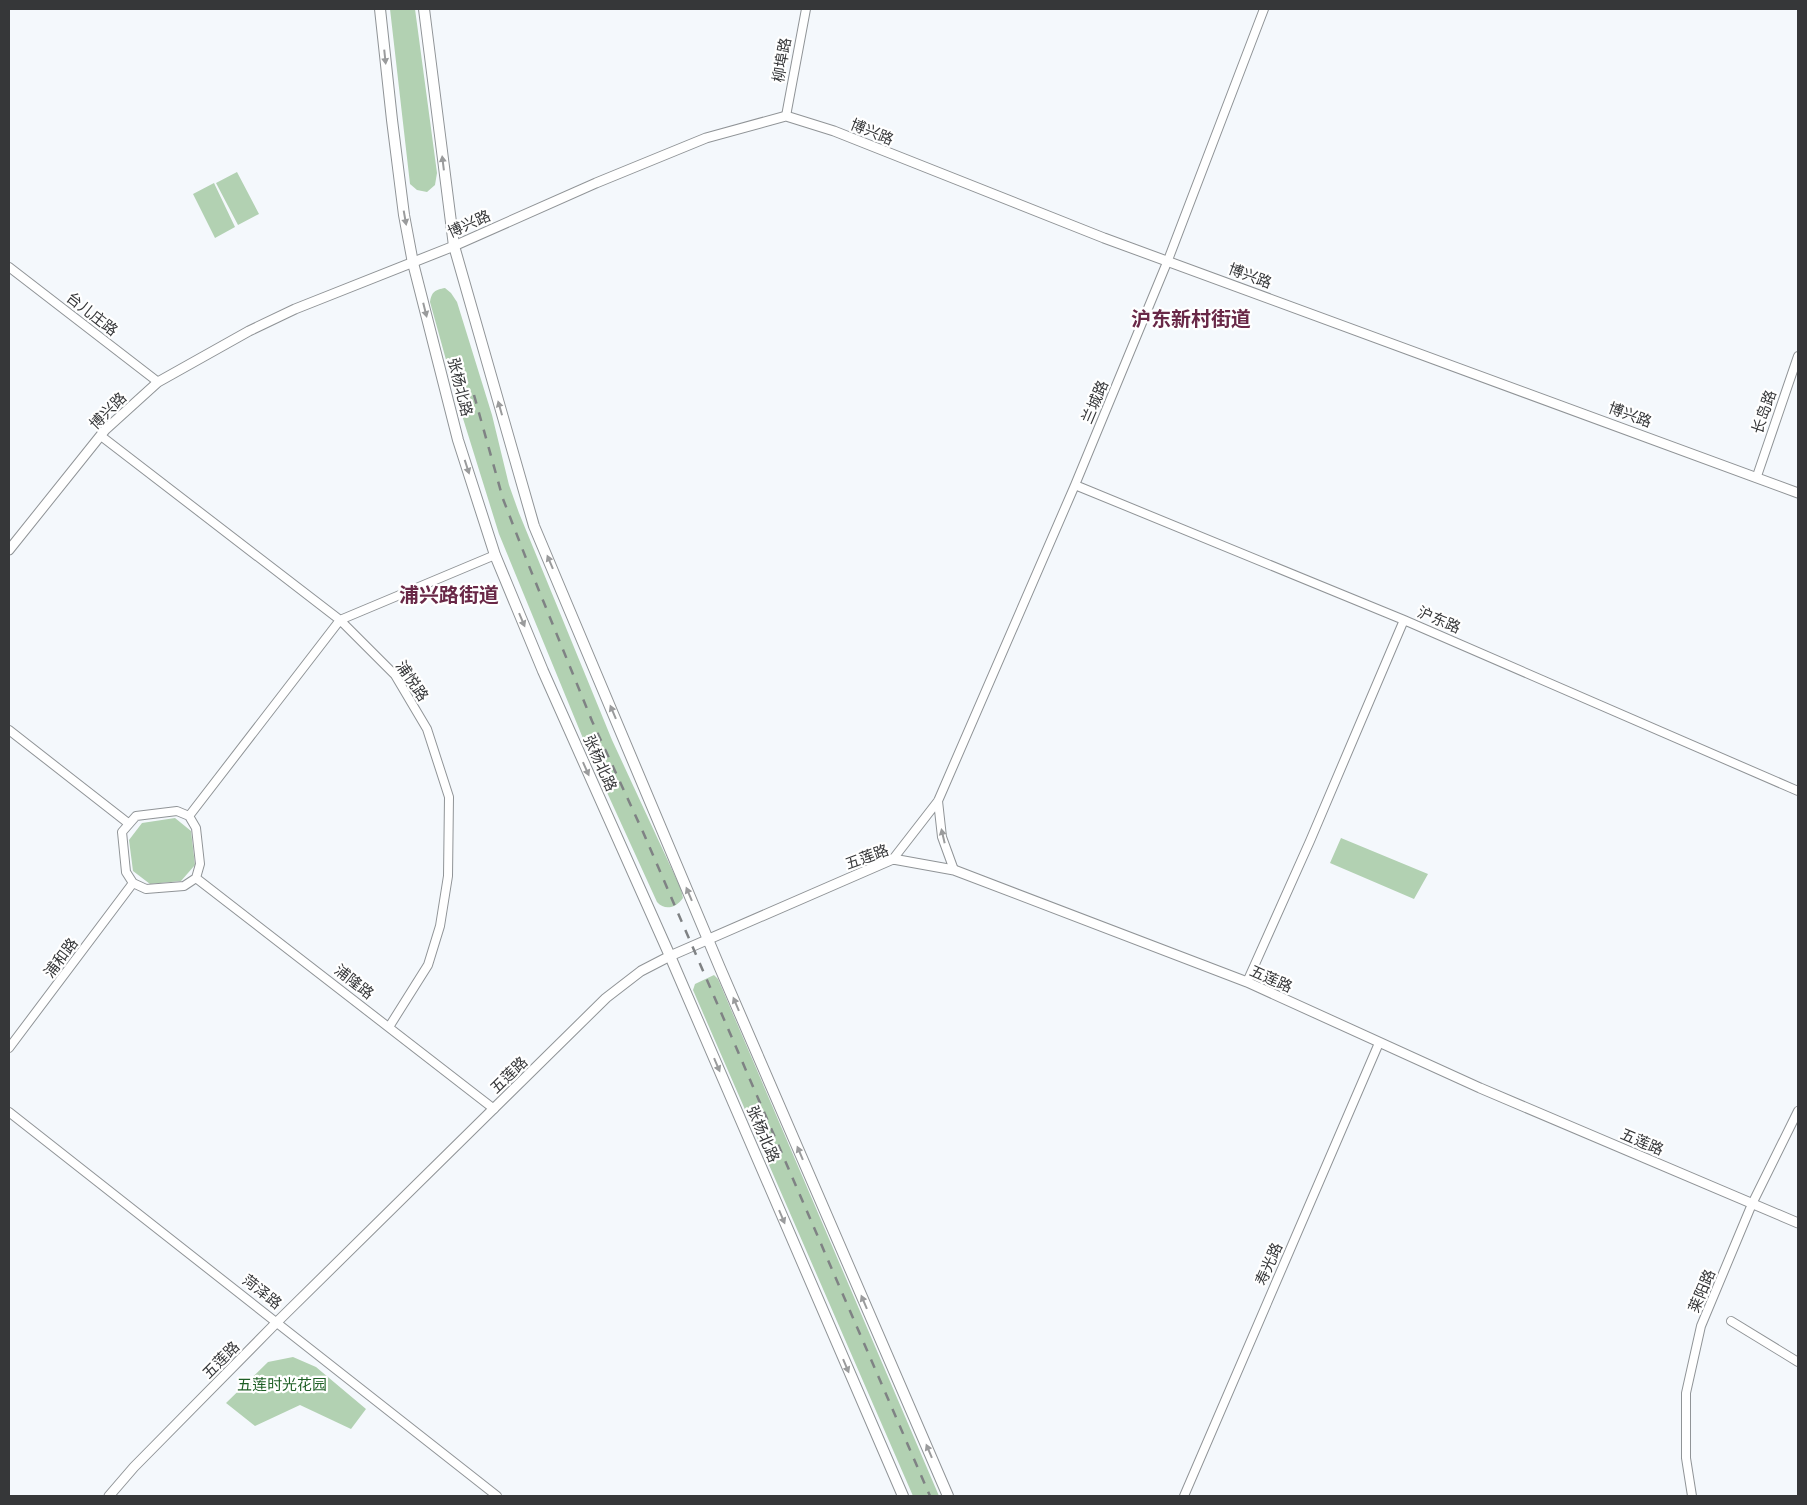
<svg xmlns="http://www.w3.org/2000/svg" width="1807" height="1505" viewBox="0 0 1807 1505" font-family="Figtree,'Noto Sans SC',sans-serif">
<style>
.green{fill:#b2d1b2}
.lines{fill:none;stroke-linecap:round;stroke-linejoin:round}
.minor-casing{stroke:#909497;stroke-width:10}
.tertiary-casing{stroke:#909497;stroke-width:11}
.secondary-casing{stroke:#909497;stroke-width:12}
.minor{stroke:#fff;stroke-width:8}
.tertiary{stroke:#fff;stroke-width:9}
.secondary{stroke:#fff;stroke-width:10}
.rail{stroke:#7f8284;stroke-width:2.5;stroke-dasharray:9 9;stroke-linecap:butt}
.oneway{fill:#9a9b9c}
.labels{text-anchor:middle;stroke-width:4.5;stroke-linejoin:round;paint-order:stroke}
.street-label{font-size:15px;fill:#363739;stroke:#fff}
.park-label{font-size:15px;fill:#1e5f25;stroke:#fff}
.district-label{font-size:20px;font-weight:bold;fill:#692847;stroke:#fff}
</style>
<rect width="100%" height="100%" fill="#f4f8fc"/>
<path class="green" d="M390,9H415L437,173L435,185L427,192L417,190L410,184Z
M237,172L259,214L238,225L216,183Z
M214,183L235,227L215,238L193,194Z
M445,288L451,293L457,302L492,415L509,485L519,513L612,740L681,889L683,898C676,908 665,911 657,902L589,753L499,534L456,396L430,302C432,291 435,290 445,288Z
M175,818L191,831L195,865L181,881L150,884L133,871L129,840L142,823Z
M1341,838L1428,874L1414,899L1330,863Z
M714,975L718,979L939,1496H913L693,990L695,984Z
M293,1357L316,1367L366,1409L351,1429L300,1405L255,1426L226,1403L268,1362Z"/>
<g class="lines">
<g class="minor-casing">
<path id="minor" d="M786,116L806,9
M9,267L158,382
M101,436L340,620L395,675L427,729L449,797L448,876L440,926L428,965L389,1027
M1757,476L1798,356
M1075,485L1404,620L1798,791
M9,730L128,823
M938,801L942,837L954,870
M177,811L189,816L196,828L200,864L196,878L184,886L146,889L133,883L126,872L122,832L136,816Z
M189,816L340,620L495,555
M893,859L938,801L1075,485L1168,260L1264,9
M196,878L494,1109
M1247,982L1310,841L1404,620
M9,1048L133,883
M9,1112L497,1496
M1731,1321L1798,1362
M1184,1496L1379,1043
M1692,1496L1686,1458V1393L1701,1326L1752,1204L1798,1111"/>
</g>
<g class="tertiary-casing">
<path id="tertiary" d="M9,550L105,430L158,382L249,331L295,309L454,246L596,183L706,138L786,116L834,131L1104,238L1798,493
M109,1496L134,1467L277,1322L606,998L641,971L670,956L893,859L954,870L1247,982L1480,1088L1798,1223"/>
</g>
<g class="secondary-casing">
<path id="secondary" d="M380,9L392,120L404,215L413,263L458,440L495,555L543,671L670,956L903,1496
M424,9L454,246L534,526L720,968L948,1496"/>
</g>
<use href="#minor" class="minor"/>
<use href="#tertiary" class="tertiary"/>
<use href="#secondary" class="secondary"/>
<path class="rail" d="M474,395L503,499L529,566L592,721L643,832L930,1496"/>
</g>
<defs><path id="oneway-solid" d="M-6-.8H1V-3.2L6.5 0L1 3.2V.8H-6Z" transform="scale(1.25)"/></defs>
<g class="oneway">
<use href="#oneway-solid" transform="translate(385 57) rotate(84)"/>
<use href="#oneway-solid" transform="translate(443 163) rotate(-97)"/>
<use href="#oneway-solid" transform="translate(405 218) rotate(80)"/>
<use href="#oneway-solid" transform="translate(425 310) rotate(76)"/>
<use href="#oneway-solid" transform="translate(500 408) rotate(-106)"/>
<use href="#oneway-solid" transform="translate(467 467) rotate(72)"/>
<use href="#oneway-solid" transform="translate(550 562) rotate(-113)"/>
<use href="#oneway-solid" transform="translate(522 620) rotate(67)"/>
<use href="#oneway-solid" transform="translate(613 712) rotate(-113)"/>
<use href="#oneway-solid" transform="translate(586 769) rotate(66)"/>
<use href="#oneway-solid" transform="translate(943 836) rotate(-103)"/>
<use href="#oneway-solid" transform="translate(689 894) rotate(-113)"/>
<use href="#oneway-solid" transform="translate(736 1004) rotate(-113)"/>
<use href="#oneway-solid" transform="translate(717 1065) rotate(67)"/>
<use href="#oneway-solid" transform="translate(800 1153) rotate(-113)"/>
<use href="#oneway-solid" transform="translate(782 1217) rotate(67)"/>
<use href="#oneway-solid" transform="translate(864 1302) rotate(-113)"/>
<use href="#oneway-solid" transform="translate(846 1366) rotate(67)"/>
<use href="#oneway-solid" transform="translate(929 1451) rotate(-113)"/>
</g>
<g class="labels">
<g class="street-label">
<text transform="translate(782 60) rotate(-80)" y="5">柳埠路</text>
<text transform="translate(872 132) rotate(22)" y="5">博兴路</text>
<text transform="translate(469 224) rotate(-24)" y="5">博兴路</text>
<text transform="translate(1250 276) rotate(20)" y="5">博兴路</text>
<text transform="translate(92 314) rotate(38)" y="5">台儿庄路</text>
<text transform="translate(460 387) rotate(76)" y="5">张杨北路</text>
<text transform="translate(1095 402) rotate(-67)" y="5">兰城路</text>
<text transform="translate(108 411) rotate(-45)" y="5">博兴路</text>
<text transform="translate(1764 412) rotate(-71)" y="5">长岛路</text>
<text transform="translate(1630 415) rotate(20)" y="5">博兴路</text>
<text transform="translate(1439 620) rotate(23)" y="5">沪东路</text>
<text transform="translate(412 681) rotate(56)" y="5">浦悦路</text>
<text transform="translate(600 763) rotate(66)" y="5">张杨北路</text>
<text transform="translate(867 857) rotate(-20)" y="5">五莲路</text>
<text transform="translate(61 958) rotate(-53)" y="5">浦和路</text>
<text transform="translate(1271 979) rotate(24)" y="5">五莲路</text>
<text transform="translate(354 982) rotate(38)" y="5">浦隆路</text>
<text transform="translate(509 1075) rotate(-44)" y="5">五莲路</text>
<text transform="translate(763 1134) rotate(67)" y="5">张杨北路</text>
<text transform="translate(1642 1142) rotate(23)" y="5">五莲路</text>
<text transform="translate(1269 1264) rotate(-66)" y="5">寿光路</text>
<text transform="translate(1702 1291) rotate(-67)" y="5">莱阳路</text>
<text transform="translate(262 1292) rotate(38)" y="5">菏泽路</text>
<text transform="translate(221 1360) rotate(-45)" y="5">五莲路</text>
</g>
<g class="park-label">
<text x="282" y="1390">五莲时光花园</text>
</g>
<g class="district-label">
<text x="1191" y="326">沪东新村街道</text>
<text x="449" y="602">浦兴路街道</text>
</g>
</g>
<rect width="1807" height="1505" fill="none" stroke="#363739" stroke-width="20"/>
</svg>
